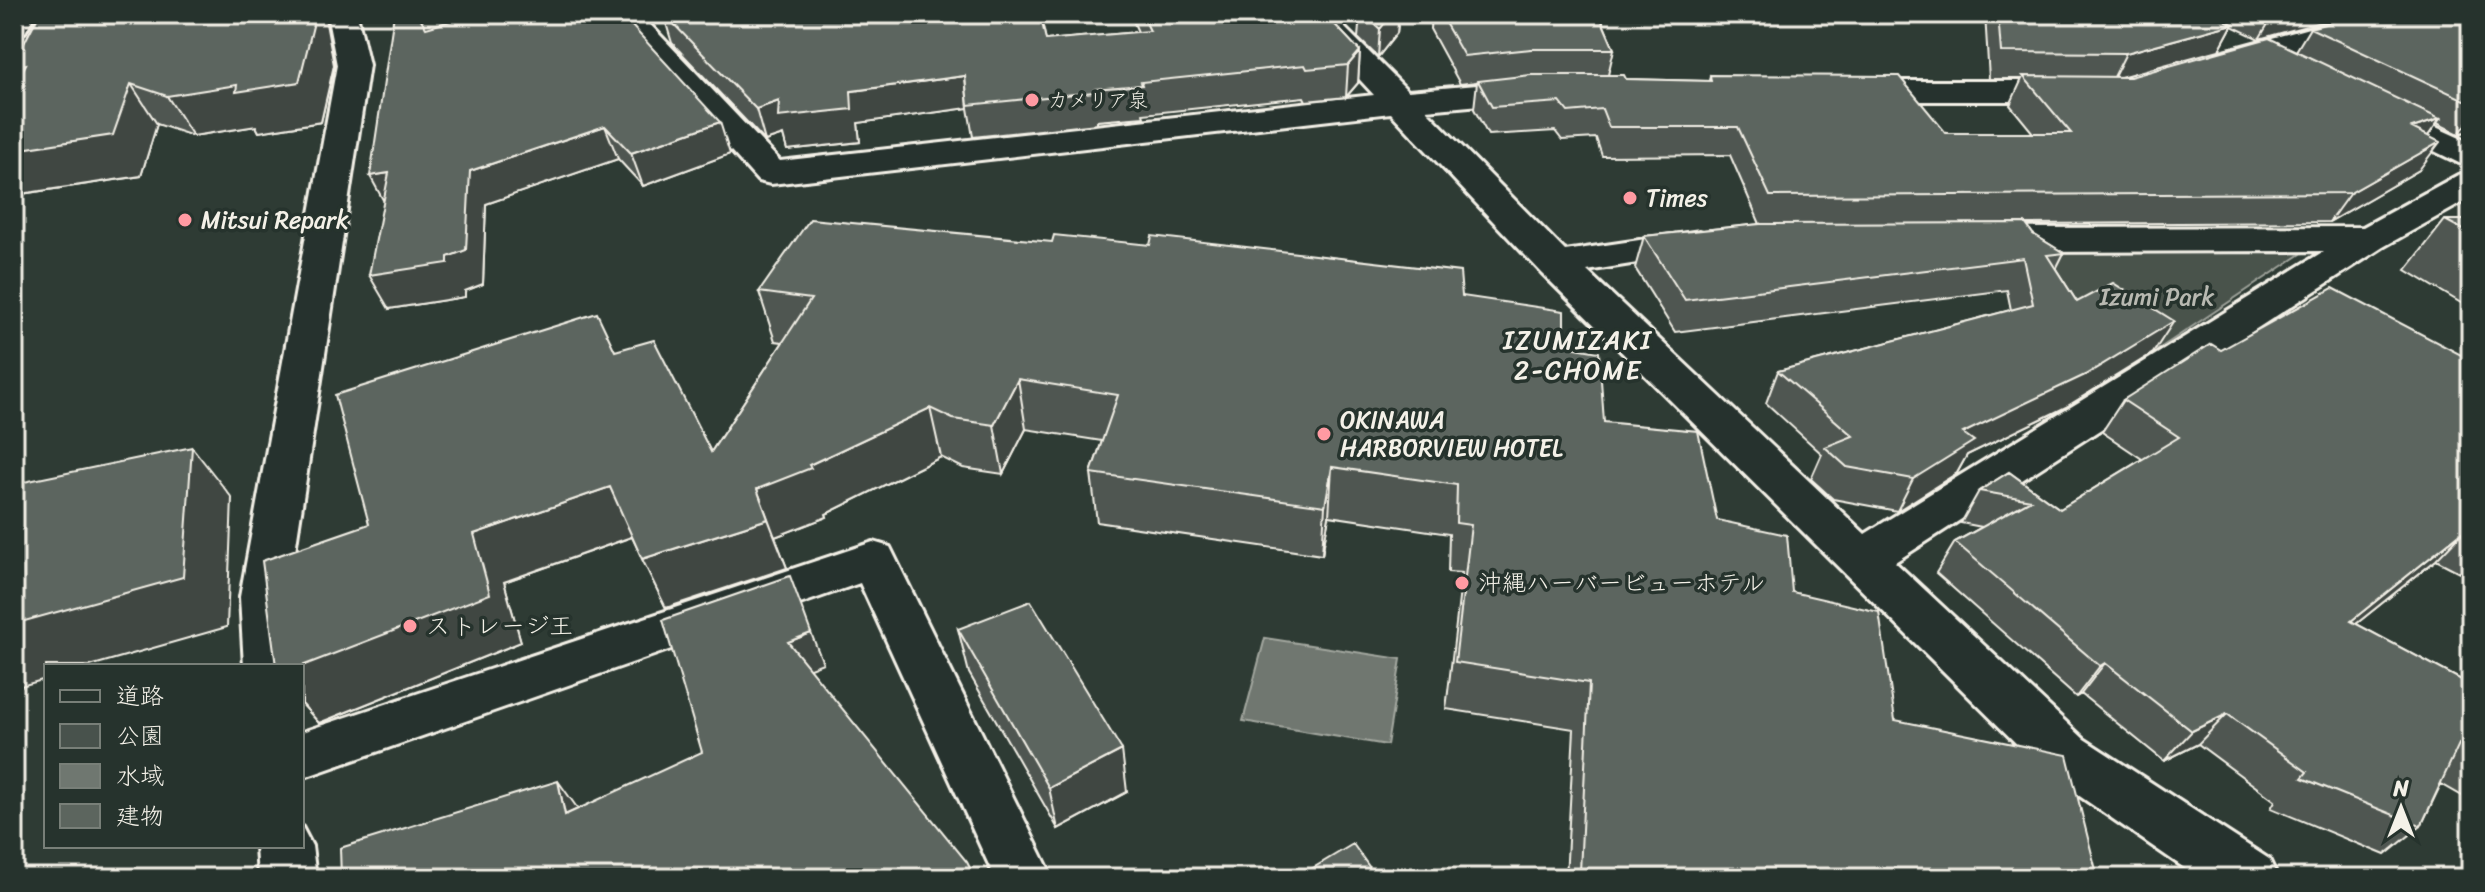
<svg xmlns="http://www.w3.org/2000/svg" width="2485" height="892" viewBox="0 0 2485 892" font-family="Sriracha,'Klee One',sans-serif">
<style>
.green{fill:#48524c;stroke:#9ea29a;stroke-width:2}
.water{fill:#6f7770;stroke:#a4a8a0;stroke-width:2}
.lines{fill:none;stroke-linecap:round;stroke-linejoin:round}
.minor-casing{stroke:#f4f1e8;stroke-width:6}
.highway-casing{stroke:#f4f1e8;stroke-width:6}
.minor{fill:#26332d;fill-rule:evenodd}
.highway{fill:#26332d;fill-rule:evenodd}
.wall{fill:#4f5751;stroke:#f4f1e8;stroke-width:2}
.shaded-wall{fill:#404742;stroke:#f4f1e8;stroke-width:2}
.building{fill:#5c655e;stroke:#f4f1e8;stroke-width:2}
.poi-dot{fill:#ff9aa2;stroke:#26332d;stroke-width:3}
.labels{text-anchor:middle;stroke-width:7;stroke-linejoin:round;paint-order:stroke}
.far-poi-label{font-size:20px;fill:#f4f1e8;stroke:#26332d;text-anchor:start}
.poi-label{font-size:24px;fill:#f4f1e8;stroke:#26332d;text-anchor:start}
.park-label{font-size:24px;fill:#b8b9b1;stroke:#26332d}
.neighbourhood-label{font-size:26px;letter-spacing:2px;fill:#f4f1e8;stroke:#26332d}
</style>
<rect width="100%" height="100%" fill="#2e3b34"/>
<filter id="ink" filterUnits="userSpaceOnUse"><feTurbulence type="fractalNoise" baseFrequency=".0125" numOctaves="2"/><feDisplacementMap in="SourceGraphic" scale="16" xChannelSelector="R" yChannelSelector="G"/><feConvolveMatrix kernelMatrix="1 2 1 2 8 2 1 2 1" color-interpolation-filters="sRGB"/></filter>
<g filter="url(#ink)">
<path class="green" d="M2019,252H2304L2157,350L2094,310L2057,317Z"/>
<path class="water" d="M1265,638L1401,659L1387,745L1243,721Z"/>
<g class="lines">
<g class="minor-casing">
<path id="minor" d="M327,14H357L369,65L288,597L294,666H244L240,597L337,65Z
M608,14H640L780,161L1374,95L1299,14H1331L1408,91L1535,80L1547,83L1551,90L1547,97L1535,100L1426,110L1565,251L1700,231L1713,235L1719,243L1713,251L1587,271L1865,534L2324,251L1981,252L1968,248L1962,240L1968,232L1981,228L2363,227L2458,175L2471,172V198L2383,247L1895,562L2084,739L2269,859L2278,878H2199L2046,773L1542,273L1391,113L771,184L758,181Z
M2360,14H2410L2406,20L2228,70L2217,67L2212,60L2217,53Z
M1852,81H2075L2087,84L2092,91L2087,98L2075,101H1852L1840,98L1835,91L1840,84Z
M2376,100L2471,143V167L2459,163L2364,117L2359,110L2364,103Z
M873,542L890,547L1053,878H995L860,583L302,778V732Z
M302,827L312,846L316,878H258L256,846H302Z"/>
</g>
<g class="highway-casing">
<path id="highway" d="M14,14H35L25,32L14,34Z"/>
</g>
<use href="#minor" class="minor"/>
<use href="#highway" class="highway"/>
</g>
<path class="wall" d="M39,14H323L325,18L334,65L321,122L259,132L256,126L193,136L157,124L141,176L14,195V86L19,76L14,68V63Z
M643,14H1040L1046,40L1138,32L1130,14H1325L1360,51L1358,83L1346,97L1306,101L1304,97L1143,114L1144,117L1097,121V124L973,137L968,108L858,123L860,142L787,150L783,135L765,141L672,43L665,20L650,21Z
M1360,14H1399L1397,33L1378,57L1358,38Z
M1431,14H1599L1614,49L1608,75L1626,79L1709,81L1710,75L1946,133H2033L2010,105L2022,79H1989L1985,14H2350L2259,39L2232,26L2219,50L2121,77H2130L2296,51L2310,28L2471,14V130L2459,134L2437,123L2428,136L2419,170L2329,222L2026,224L2033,234L2064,253L2056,269L2077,302L2153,353L2066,407L1967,455L1957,473L1897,511L1833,499L1811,479L1822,454L1766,403L1778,371L2011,310L2007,290L1675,332L1635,268L1644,236L1760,224L1730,155L1602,156L1596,138L1562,140L1555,131L1488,135L1474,109L1477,82L1460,84L1430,29Z
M426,28L730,154L643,186L618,159L486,204L483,284L465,291V297L389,309Z
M2445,220H2471V309L2406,270Z
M759,292L1462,296L1564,346L1604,422L1717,520L1792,592L1895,720L2098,878H1566L1574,729L1446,709L1462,573L1448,572L1449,534L1329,516L1322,555L1097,522L1091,473L1102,441L1026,429L1003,474L963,468L941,457L826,514L827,517L775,537L787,568L666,608L632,537L504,582L521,642L319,723L302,704V666L369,524L615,351L711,452L783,342L775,341Z
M2221,350L2471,360V578L2436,560L2356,624L2471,685V801L2441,784L2421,826L2385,855L2271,808L2275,801L2198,744L2164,761L2081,694L2076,697L1936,573L1955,542L1982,527L1961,523L1979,491L2009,472L2060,509L2142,459L2102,432L2123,400Z
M958,629L1127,792L1058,829L969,673Z"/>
<path class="shaded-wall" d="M311,14H323L325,18L334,65L321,122L259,132L256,126L193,136L167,96Z
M1392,14H1399L1397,33L1378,57L1380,29Z
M2274,14H2350L2259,39Z
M2233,24L2219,50L2113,79L2126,53Z
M1360,51L1358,83L1346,97L1348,65Z
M26,64L41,105L14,68V66Z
M965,76L968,108L858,123L860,142L787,150L783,135L765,141L756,109L779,101Z
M131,84L157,124L141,176L14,195V150Z
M2471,118V130L2459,134Z
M2440,119L2420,147L2412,128Z
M720,122L730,154L643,186L631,153Z
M605,126L618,159L486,204L483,284L465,291V297L389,309L369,275L448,257L470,171Z
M2440,142L2419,170L2329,222L2350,193Z
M389,173L388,209L370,176Z
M2174,321L2153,353L2066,407L1967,455L1957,473L1897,511L1913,479L1963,433Z
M1018,379L1026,429L1003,474L994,425Z
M930,408L941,457L826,514L827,517L775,537L757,489L809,465Z
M192,447L232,498L227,627L90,666H46V679L14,688V624Z
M1332,467L1329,516L1322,555L1325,506Z
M610,487L634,536L504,582L521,642L319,723L302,704V666L474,534Z
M768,519L787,568L666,608L642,559Z
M2467,528L2436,560L2321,652L2351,621Z
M811,633L823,663L800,672L788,642Z
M2105,663L2081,694L2076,697L2100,666Z
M2227,714L2198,744L2164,761L2192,731Z
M1122,750L1127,792L1058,829L1049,788Z
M558,781L578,809L565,815Z"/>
<path class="building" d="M39,14H311L313,26L299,82L236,92L237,85L167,96L131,84L113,135L14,150V86L26,64L14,66V63Z
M394,14H418L426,28L475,14H621L720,122L631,153L605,126L470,171L466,250L448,257V263L369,275L389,173L370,176Z
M664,14H1040L1046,40L1150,31L1142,14H1325L1360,51L1348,65L1307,69L1305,65L1141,82L1142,85L1094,89V92L968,105L965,76L851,91L852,109L778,117L779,101L756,109Z
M1364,14H1392L1380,29Z
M1440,14H1599L1614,49H1531L1464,56Z
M1998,14H2213L2233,24L2126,53L2001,52Z
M2362,14H2471V103L2310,28Z
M2269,38L2440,119L2412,128L2440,142L2350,193L1770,196L1738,127H1609L1602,109L1568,112L1560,102L1492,107L1478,81L1531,75H1624L1626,79L1711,81L1710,75L1899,76L1946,133H2071L2023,76L2130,77Z
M810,219L1052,242L1054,235L1150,245L1152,236L1460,272L1462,296L1564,311V346L1599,352L1604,422L1698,431L1717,520L1787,535L1792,592L1879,612L1895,720L2067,755L2098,878H1616L1580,872L1589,683L1455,662L1471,525L1456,523L1457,485L1332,467L1325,506L1091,473L1118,395L1018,379L994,425L953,419L930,408L809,465L811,468L757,489L768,519L642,559L610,487L474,534L490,594L302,666H276L262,561L369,524L335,395L597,313L615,351L654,340L711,452L811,299L759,292Z
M2445,220H2471V234Z
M2025,223L2033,234L2064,253L2047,255L2077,302L2113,283L2174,321L2085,375L1963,433L1974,441L1913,479L1847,467L1825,447L1853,436L1778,371L2033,304L2023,258L1685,300L1644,236L1760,224Z
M2333,288L2471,360V530L2467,528L2351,621L2471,685V750L2459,744L2421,826L2302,778L2307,772L2227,714L2192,731L2105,663L2100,666L1955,542L2031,500L1979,491L2009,472L2060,509L2179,437L2123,400L2211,344L2221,350Z
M192,447L183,577L14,624V484Z
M790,576L811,633L788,642L967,862L975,878H341L340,848L558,781L565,815L702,752L663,620Z
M1031,601L1122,750L1049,788L958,629Z
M1353,844L1377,878H1298V877Z"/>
</g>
<g class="poi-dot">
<circle cx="1032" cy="100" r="8"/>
<circle cx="1630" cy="198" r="8"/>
<circle cx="185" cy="220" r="8"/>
<circle cx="1324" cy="434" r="8"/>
<circle cx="1462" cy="583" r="8"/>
<circle cx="410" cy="626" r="8"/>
</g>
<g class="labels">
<g class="far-poi-label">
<text x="1048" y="107">カメリア泉</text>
</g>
<g class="poi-label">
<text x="1646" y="206">Times</text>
<text x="201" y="228">Mitsui Repark</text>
<text x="1340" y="428">OKINAWA<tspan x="1340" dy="28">HARBORVIEW HOTEL</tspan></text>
<text x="1478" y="591">沖縄ハーバービューホテル</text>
<text x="426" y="634">ストレージ王</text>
</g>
<g class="park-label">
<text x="2157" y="305">Izumi Park</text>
</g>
<g class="neighbourhood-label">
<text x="1578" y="349">IZUMIZAKI<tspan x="1578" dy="30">2-CHOME</tspan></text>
</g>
</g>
<rect width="2485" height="892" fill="none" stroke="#26332d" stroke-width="48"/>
<rect x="24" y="24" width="2437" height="844" fill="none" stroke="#f4f1e8" stroke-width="3" filter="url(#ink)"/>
<rect x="44" y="664" width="260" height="184" fill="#26332d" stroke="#787f78" stroke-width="2"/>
<rect x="60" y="690" width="40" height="12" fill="#26332d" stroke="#787f78" stroke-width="2"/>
<text x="116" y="704" font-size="24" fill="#f4f1e8">道路</text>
<rect x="60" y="724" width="40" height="24" fill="#48524c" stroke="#787f78" stroke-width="2"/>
<text x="116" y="744" font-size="24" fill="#f4f1e8">公園</text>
<rect x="60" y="764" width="40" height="24" fill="#6f7770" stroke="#787f78" stroke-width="2"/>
<text x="116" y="784" font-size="24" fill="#f4f1e8">水域</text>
<rect x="60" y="804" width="40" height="24" fill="#5c655e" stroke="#787f78" stroke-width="2"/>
<text x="116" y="824" font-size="24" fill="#f4f1e8">建物</text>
<g transform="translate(2401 808)" stroke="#26332d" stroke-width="6" paint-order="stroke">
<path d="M0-6L14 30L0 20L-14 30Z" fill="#f4f1e8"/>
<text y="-12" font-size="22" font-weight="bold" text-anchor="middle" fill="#f4f1e8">N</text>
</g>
</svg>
